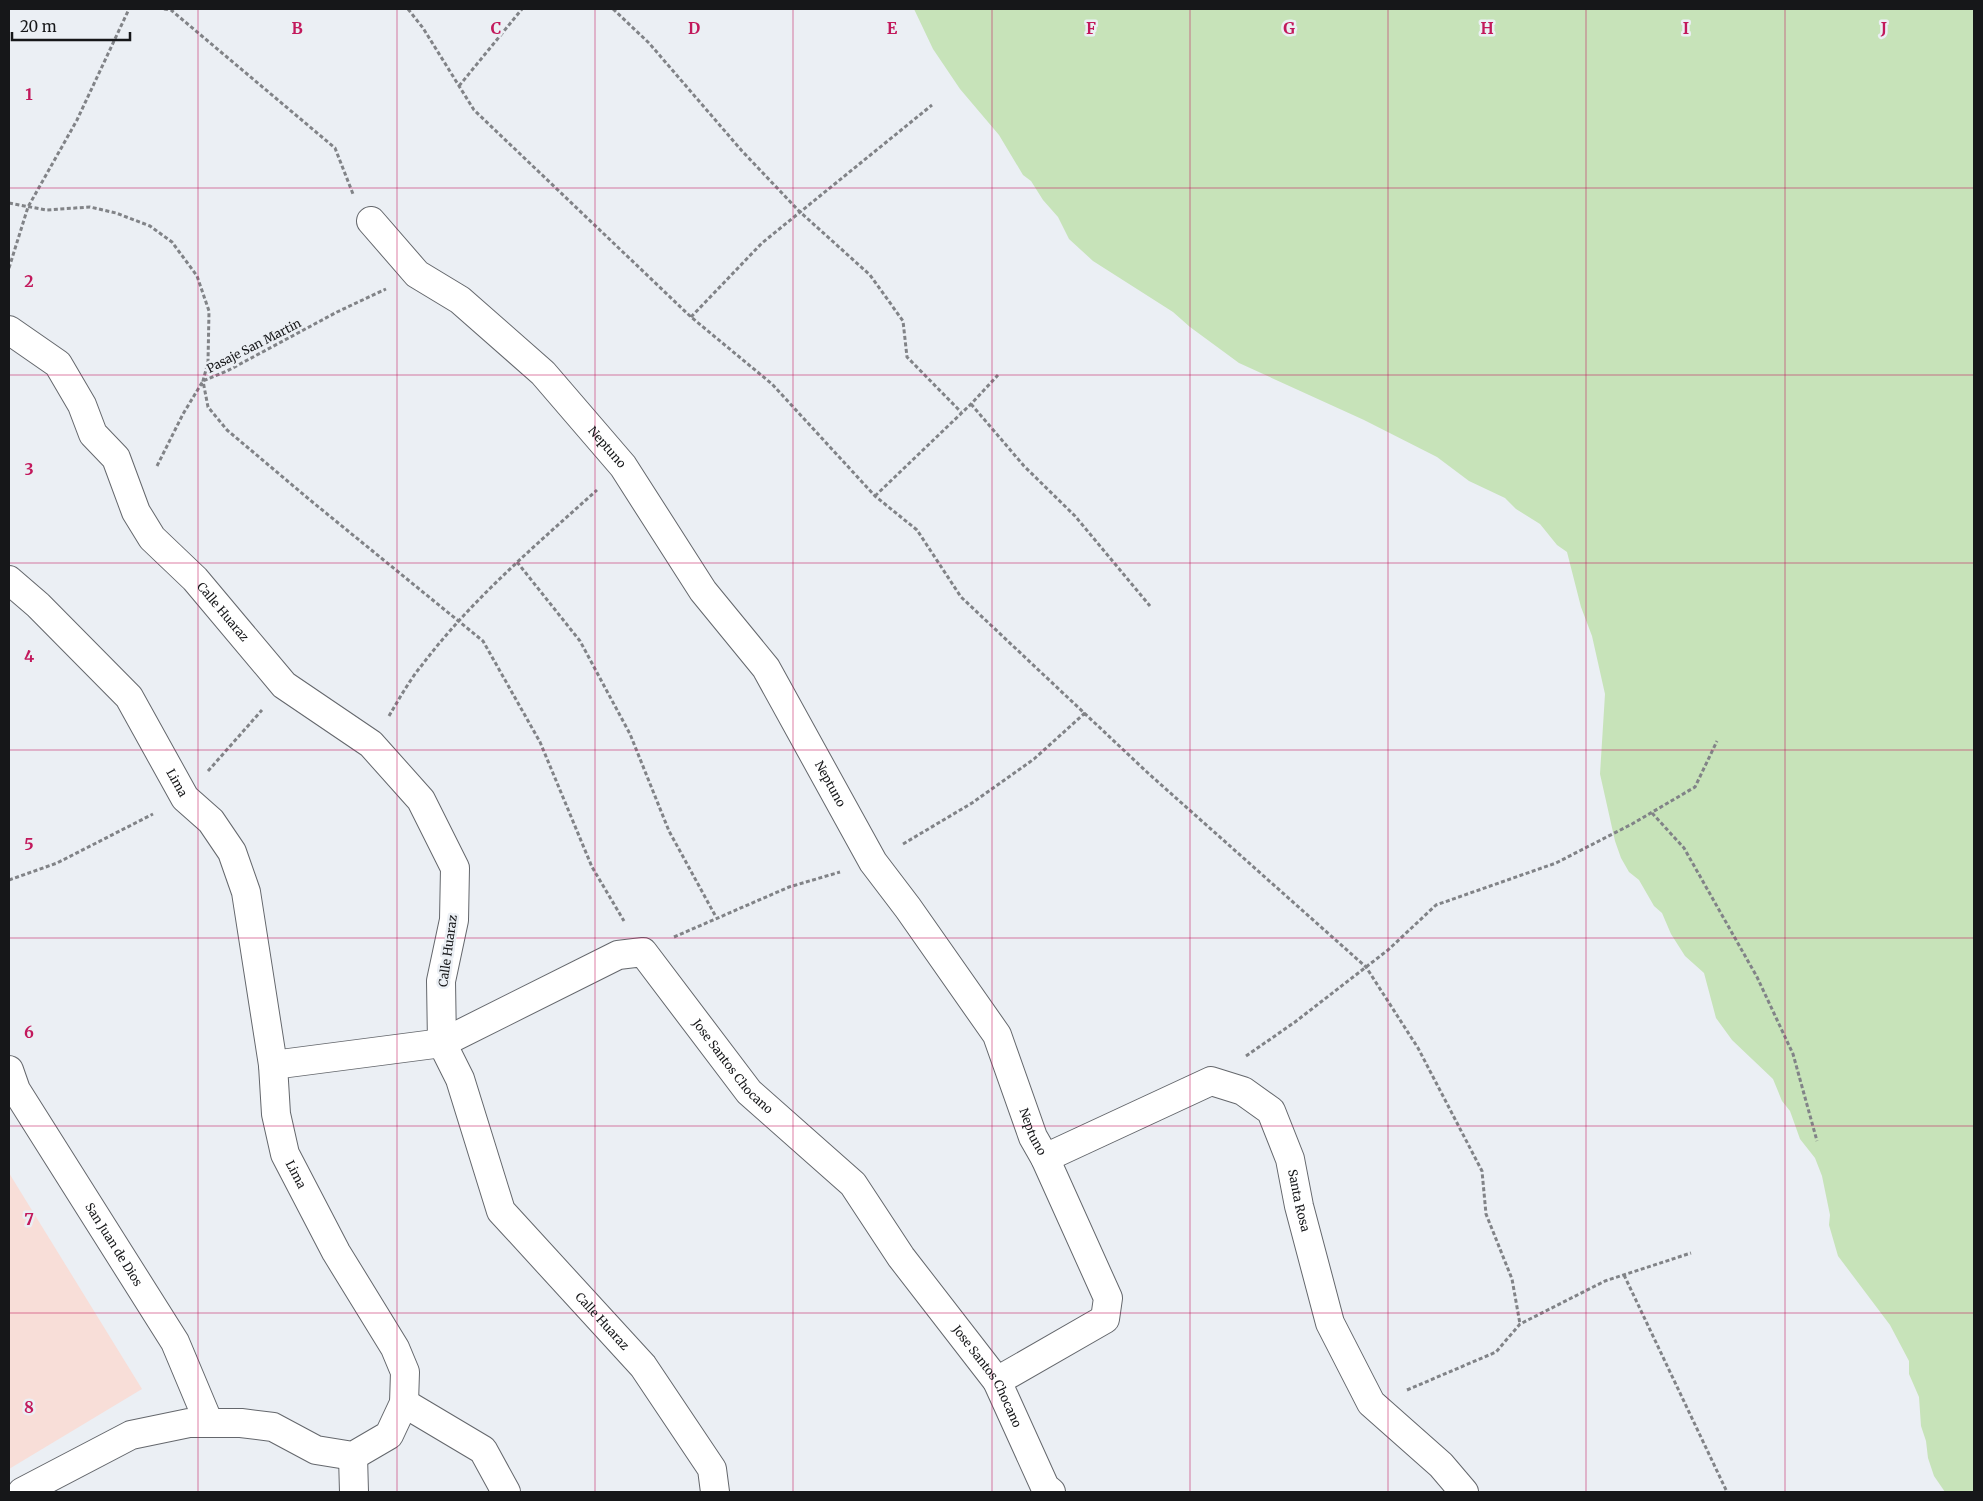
<svg xmlns="http://www.w3.org/2000/svg" width="1983" height="1501" viewBox="0 0 1983 1501" font-family="Merriweather,serif">
<style>
.education{fill:#f8ded8}
.green{fill:#c7e3b9}
.lines{fill:none;stroke-linecap:round;stroke-linejoin:round}
.minor-casing{stroke:#64676c;stroke-width:30}
.path{stroke:#818387;stroke-width:3;stroke-dasharray:4 2.5;stroke-linecap:butt}
.minor{stroke:#fff;stroke-width:28}
.grid{fill:none;stroke:#c2185b;stroke-width:1;stroke-opacity:0.55}
.labels{text-anchor:middle;stroke-width:5;stroke-linejoin:round;paint-order:stroke}
.street-label{font-size:12px;fill:#161719;stroke:#ebeff4}
.grid-label{font-size:16px;text-anchor:middle;font-weight:bold;fill:#c2185b;stroke:#ebeff4;stroke-width:5;stroke-linejoin:round;paint-order:stroke}
</style>
<rect width="100%" height="100%" fill="#ebeff4"/>
<path class="education" d="M9,1173L142,1389L9,1469Z"/>
<path class="green" d="M914,9H1974V1492H1945L1934,1476L1928,1458L1926,1441L1921,1426L1919,1397L1909,1374V1361L1890,1325L1838,1256L1829,1225L1830,1215L1822,1176L1815,1158L1800,1139L1790,1111L1782,1101L1773,1079L1732,1040L1716,1018L1704,973L1685,956L1671,934L1662,913L1654,906L1639,880L1629,872L1621,858L1615,841L1600,774L1605,694L1592,636L1581,607L1567,552L1557,545L1540,524L1516,509L1505,498L1469,481L1437,457L1364,420L1239,363L1190,327L1173,312L1093,261L1069,239L1058,217L1043,200L1031,181L1023,175L999,135L960,89L933,49Z"/>
<g class="lines">
<g class="minor-casing">
<g id="minor">
<path id="s1" d="M371,221L417,274L460,300L543,373L623,466L703,591L766,668L873,862L908,908L997,1035L1033,1137L1045,1158L1108,1298L1105,1319L997,1381"/>
<path id="s2" d="M9,330L58,364L82,405L93,434L116,458L136,512L152,538L195,579L284,685L371,744L421,800L455,868L454,920L441,981L442,1043L460,1079L501,1211L643,1366L712,1469L715,1492"/>
<path id="s3" d="M9,580L38,605L129,697L185,798L211,821L232,852L246,892L273,1065L276,1114L285,1154L336,1252L395,1348L405,1372L404,1403L389,1435L353,1456L316,1450L273,1427L241,1423H189L131,1435L22,1492"/>
<path id="s4" d="M273,1065L442,1043L618,955L643,952L749,1092L853,1184L901,1257L997,1381L1045,1487L1051,1492"/>
<path id="s5" d="M9,1070L16,1090L175,1342L209,1423"/>
<path id="s6" d="M1045,1158L1211,1081L1243,1091L1271,1111L1290,1159L1299,1206L1330,1323L1371,1403L1441,1465L1464,1492"/>
<path d="M404,1403L483,1450L506,1492"/>
<path d="M353,1456L354,1492"/>
</g>
</g>
<path class="path" d="M164,9L171,10L335,148L353,194
M408,9L423,28L474,110L691,317L772,384L875,496L917,530L961,597L1149,774L1366,967L1418,1048L1482,1171L1486,1214L1512,1279L1520,1324
M613,9L649,43L742,151L799,211L870,275L903,321L907,357L961,412
M459,86L522,9
M9,203L46,210L90,207L116,213L150,226L172,242L197,276L209,311L208,362L203,381L208,407L227,430L310,500L483,641L540,742L592,867L624,921
M9,268L28,207L77,120L129,9
M691,317L762,243L932,105
M971,404L1024,466L1075,516L1150,606
M157,466L183,414L203,381L227,371L337,312L386,289
M875,496L971,404L998,375
M517,562L580,641L630,734L669,831L716,917
M389,716C399,699 409,681 422,665C472,599 536,545 597,490
M208,771L262,710
M1652,813L1684,848L1757,977L1793,1054L1817,1141
M903,844L972,803L1034,759L1086,712
M9,880L57,863L153,814
M674,937L789,887L840,872
M1246,1056L1295,1022L1388,950L1436,905L1556,863L1632,824L1695,787L1717,741
M1624,1275L1727,1492
M1407,1390L1496,1352L1520,1324L1605,1281L1691,1253"/>
<use href="#minor" class="minor"/>
</g>
<path class="grid" d="M198,9V1492M397,9V1492M595,9V1492M793,9V1492M992,9V1492M1190,9V1492M1388,9V1492M1586,9V1492M1785,9V1492M9,188H1974M9,375H1974M9,563H1974M9,750H1974M9,938H1974M9,1126H1974M9,1313H1974"/>
<g class="labels">
<g class="street-label">
<text transform="translate(254 346) rotate(-27)" y="4">Pasaje San Martin</text>
<text dy="4" stroke="none"><textPath href="#s1" startOffset="329">Neptuno</textPath></text>
<text dy="4" stroke="none"><textPath href="#s2" startOffset="362">Calle Huaraz</textPath></text>
<text dy="4" stroke="none"><textPath href="#s3" startOffset="266">Lima</textPath></text>
<text dy="4" stroke="none"><textPath href="#s1" startOffset="734">Neptuno</textPath></text>
<text transform="translate(448 951) rotate(-82)" y="4">Calle Huaraz</text>
<text dy="4" stroke="none"><textPath href="#s4" startOffset="538">Jose Santos Chocano</textPath></text>
<text dy="4" stroke="none"><textPath href="#s1" startOffset="1139">Neptuno</textPath></text>
<text dy="4" stroke="none"><textPath href="#s3" startOffset="686">Lima</textPath></text>
<text dy="4" stroke="none"><textPath href="#s6" startOffset="345">Santa Rosa</textPath></text>
<text dy="4" stroke="none"><textPath href="#s5" startOffset="204">San Juan de Dios</textPath></text>
<text dy="4" stroke="none"><textPath href="#s2" startOffset="1218">Calle Huaraz</textPath></text>
<text dy="4" stroke="none"><textPath href="#s4" startOffset="942">Jose Santos Chocano</textPath></text>
</g>
</g>
<g class="grid-label">
<text x="297" y="34">B</text>
<text x="496" y="34">C</text>
<text x="694" y="34">D</text>
<text x="892" y="34">E</text>
<text x="1091" y="34">F</text>
<text x="1289" y="34">G</text>
<text x="1487" y="34">H</text>
<text x="1686" y="34">I</text>
<text x="1884" y="34">J</text>
<text x="29" y="100">1</text>
<text x="29" y="287">2</text>
<text x="29" y="475">3</text>
<text x="29" y="662">4</text>
<text x="29" y="850">5</text>
<text x="29" y="1038">6</text>
<text x="29" y="1225">7</text>
<text x="29" y="1413">8</text>
</g>
<rect width="1983" height="1501" fill="none" stroke="#161719" stroke-width="20"/>
<path d="M12 32v8h118v-8" fill="none" stroke="#161719" stroke-width="2.5"/>
<text x="20" y="32" font-size="15" fill="#161719" stroke="#ebeff4" stroke-width="4" paint-order="stroke">20 m</text>
</svg>
